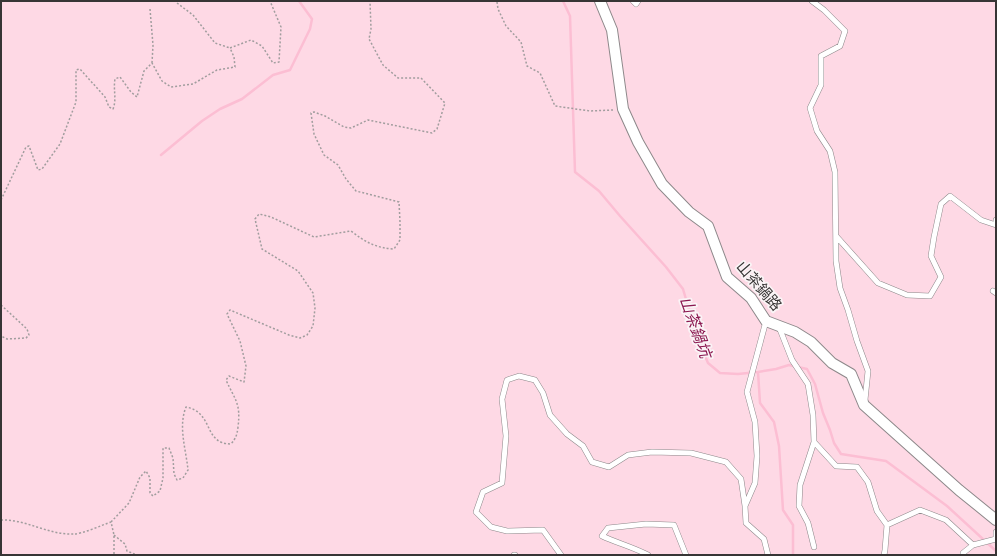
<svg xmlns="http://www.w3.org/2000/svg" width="997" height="556" viewBox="0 0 997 556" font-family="Signika,'Noto Sans TC',sans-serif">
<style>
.green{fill:#fed9e5}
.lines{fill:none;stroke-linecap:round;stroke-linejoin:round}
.stream{stroke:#fcbed3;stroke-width:2.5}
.service-casing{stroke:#8d888a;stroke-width:6}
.minor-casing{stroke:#8d888a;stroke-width:12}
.path{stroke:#a19d9e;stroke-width:1.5;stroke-dasharray:2 2;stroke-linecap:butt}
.service{stroke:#fff;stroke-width:5}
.minor{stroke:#fff;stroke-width:10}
.labels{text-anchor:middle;stroke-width:3.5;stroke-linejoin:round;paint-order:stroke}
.street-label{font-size:15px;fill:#373535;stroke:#faf4f6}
.water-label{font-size:16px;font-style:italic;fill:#8b1850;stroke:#faf4f6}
</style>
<rect width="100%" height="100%" fill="#faf4f6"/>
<path class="green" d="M1,1H996V555H1Z"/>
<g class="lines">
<path class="stream" d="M563,1L570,16L575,172L599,191L620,216L666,267L683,289L697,337L708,363L720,373L738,374L758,372L776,369L789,365L807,369L815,384L823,413L830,430L834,443L841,454L886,461L947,506L996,551
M161,155L202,121L220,109L242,99L273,75L290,70L310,29L312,19L299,1
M758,372L760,403L774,422L779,446L783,510L793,525V555"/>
<g class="service-casing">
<path id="service" d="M633,1L636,4L638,1
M812,1L824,10L845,31L840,46L821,56V85L810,108L817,131L830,151L835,172L836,261L840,288L848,310L857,341L868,371L865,400
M836,236L878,283L907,295L930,296L941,277L931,256L934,237L941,204L950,196L981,220L996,225V220
M993,291L996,293
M766,321L747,392L755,422L757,456L755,483L745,506L746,523L764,539L768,555
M779,327L792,360L808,384L813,415L814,442L800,485L799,506L808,523L814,547
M814,442L836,466L857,467L868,482L877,511L887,525L885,550L884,555
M887,525L920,510L946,520L973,545
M514,555H515
M561,555L543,530L507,531L491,527L476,512L483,492L502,483L506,436L502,399L507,380L519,376L535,380L543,393L550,415L567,434L583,446L592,462L609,467L628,455L652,452L691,453L726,462L741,479L745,506
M648,555C633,547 617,543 602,536L608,528L646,524L674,525L686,555
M963,555V553L973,545L996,539V532"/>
</g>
<g class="minor-casing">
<path id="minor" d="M600,1L612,30L623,109L638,142L662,184L689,212L708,226L727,277L751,298L766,321L795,332L811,342L832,363L851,374L864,405L959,490L996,520"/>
</g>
<path class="path" d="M497,2L498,9L506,26L521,42L527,66L540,73L555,106L590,111L613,110
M177,3L193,15L215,43L230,48
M150,9L153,45L152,63
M1,200L26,147L29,146L38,170L42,169L60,144L76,102V70L80,69L105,97L109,107L113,109C117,99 113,90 115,79L120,77L131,92L137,97L144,71L152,63L162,81L171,87L193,84L217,70L235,67L234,57L230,48L251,40L262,46L273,63L279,62L281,27L270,1
M1,305L27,329L29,335L26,338L7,339L1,336
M1,520C26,519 48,535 73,534C83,534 102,525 111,522L114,535V555
M111,522L129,503L140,477L146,471L150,478V493L153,496L160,491L163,478V448H169L173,458L174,474L177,480L183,478L188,470C186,449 178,427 186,407C214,412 203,444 231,444C236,438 237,435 238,427C241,403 235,400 226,380L229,376L244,382L246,366L240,341L227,314L230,310L289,335L300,338L307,335L313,326L315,308L313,293L298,271L262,249L255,219L259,214L271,217L314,237L351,231C365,242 376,248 394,249L400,240V222L399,202L356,191L346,179L338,165L324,155L314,134L311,113L314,112L325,116L344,127L351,128L368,120L432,133L437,129L445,103L421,78H398L383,65L369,39L371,29L370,1
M114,535L125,544L127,551L137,555"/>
<use href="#service" class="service"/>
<use href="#minor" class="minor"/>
</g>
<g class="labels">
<g class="street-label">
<text transform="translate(759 286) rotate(49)" y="5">山茶鍋路</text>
</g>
<g class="water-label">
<text transform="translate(696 327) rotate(70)" y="6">山茶鍋坑</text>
</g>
</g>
<rect width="997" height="556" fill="none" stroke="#373535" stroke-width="4"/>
</svg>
